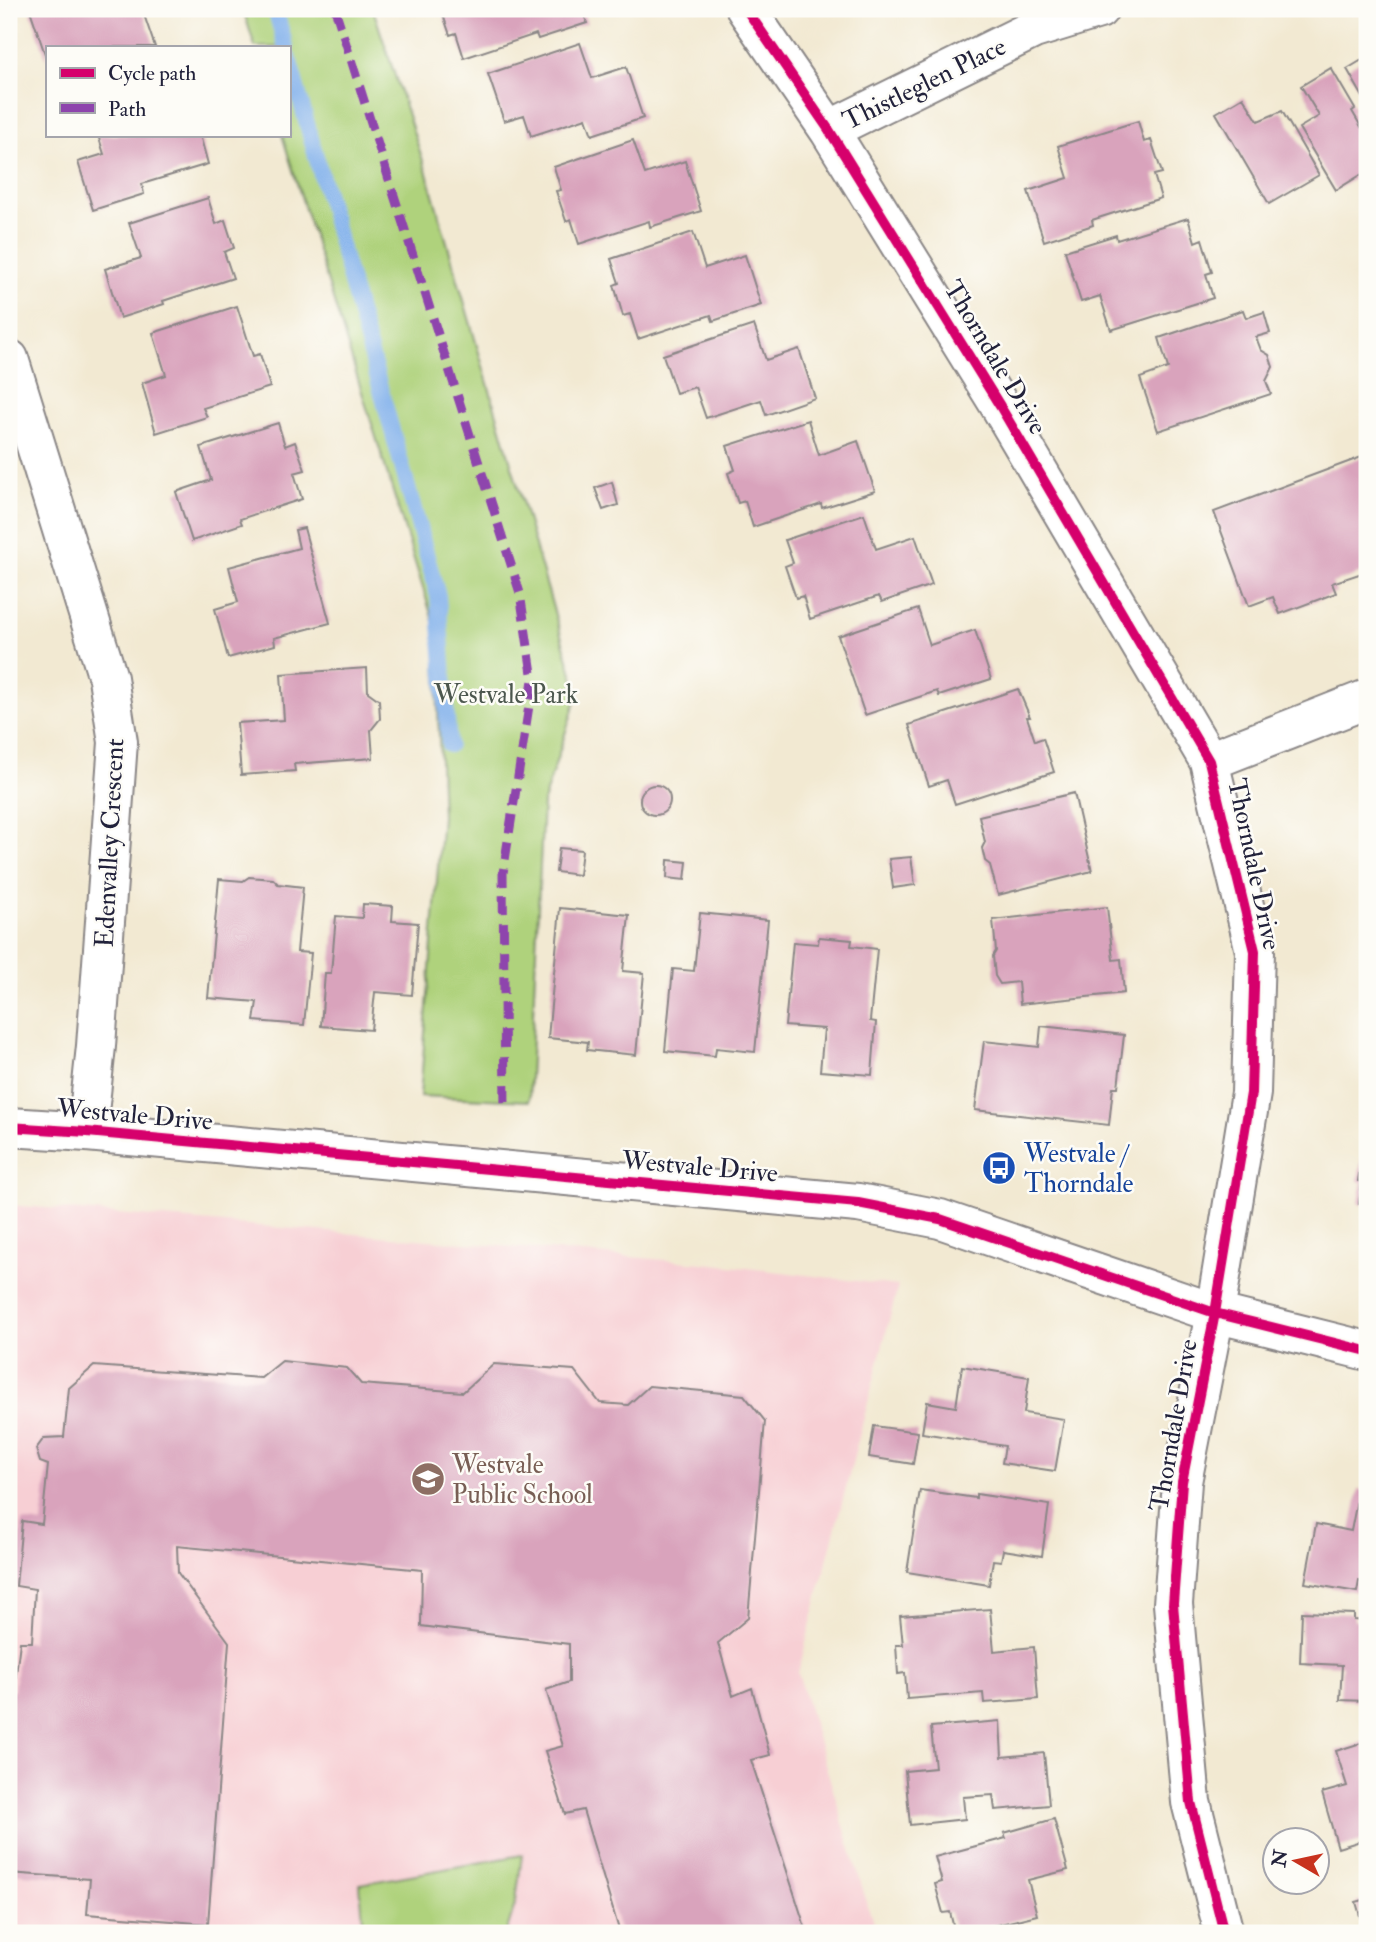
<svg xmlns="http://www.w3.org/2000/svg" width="1376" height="1942" viewBox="0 0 1376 1942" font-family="'IM FELL Double Pica',serif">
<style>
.built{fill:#f7cfd4}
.green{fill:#afd27b;stroke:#687a5b;stroke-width:2}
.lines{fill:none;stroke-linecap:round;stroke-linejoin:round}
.stream{stroke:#81b0eb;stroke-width:16}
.building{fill:#d9a3bc}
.minor-casing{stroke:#8a8686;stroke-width:42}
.minor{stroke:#fff;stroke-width:38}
.quiet{stroke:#8e44ad;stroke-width:9;stroke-dasharray:18 9;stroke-linecap:butt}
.cycleway-casing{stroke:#fdfcf7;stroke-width:15}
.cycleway{stroke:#d6006c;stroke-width:10}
.labels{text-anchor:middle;stroke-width:5;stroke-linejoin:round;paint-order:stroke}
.street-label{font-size:26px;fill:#22223b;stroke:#fdfcf7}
.park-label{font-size:26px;fill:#4c574e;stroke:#fdfcf7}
.transit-label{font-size:26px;fill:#164399;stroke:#fdfcf7;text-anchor:start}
.education-label{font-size:26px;fill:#785e54;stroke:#fdfcf7;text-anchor:start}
</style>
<rect width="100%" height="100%" fill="#fdfcf7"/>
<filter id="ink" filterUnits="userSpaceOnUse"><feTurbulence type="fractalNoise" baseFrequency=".0143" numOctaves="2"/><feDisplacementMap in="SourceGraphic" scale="14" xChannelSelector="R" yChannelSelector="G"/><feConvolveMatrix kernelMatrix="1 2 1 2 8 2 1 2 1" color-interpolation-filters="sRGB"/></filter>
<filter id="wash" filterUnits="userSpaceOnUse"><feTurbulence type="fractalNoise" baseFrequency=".00686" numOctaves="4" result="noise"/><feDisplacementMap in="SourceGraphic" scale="28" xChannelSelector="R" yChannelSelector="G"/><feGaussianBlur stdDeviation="1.57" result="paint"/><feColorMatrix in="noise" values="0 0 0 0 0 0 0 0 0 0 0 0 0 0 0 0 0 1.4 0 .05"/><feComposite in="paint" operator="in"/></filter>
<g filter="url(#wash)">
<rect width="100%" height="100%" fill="#f2e9d2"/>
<path class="built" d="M9,1205L713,1264L898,1286L798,1673L876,1933H9Z"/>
<path class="green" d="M243,9H373L426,170L578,694L543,802L529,1101L420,1096L442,816L435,627L282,135H289V47H255Z
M522,1855L516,1901L506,1933H364L360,1884Z"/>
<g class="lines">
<path class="stream" d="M275,9L286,47
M289,59L438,596L449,745"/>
</g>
<g id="blocks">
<path class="building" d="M34,9H142L155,47H47V60L30,10Z
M441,9H582L587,23L538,39L536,34L464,58L456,33L450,35Z
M580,43L592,78L626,67L643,118L592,135L586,118L531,136L524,115L504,121L488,74Z
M1367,57V104L1347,69Z
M1331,68L1355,109L1352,111L1367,137V171L1336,190L1299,128L1319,116L1301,86Z
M1243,97L1258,121L1282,111L1319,175L1269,204L1216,113Z
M1138,121L1144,142L1151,140L1162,173L1154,175L1161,198L1092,220L1093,225L1044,241L1028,191L1068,178L1058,146Z
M98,135H200L208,164L142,184L144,194L93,210L78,162L104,154Z
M633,140L645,174L685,161L701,211L650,227L649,221L579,244L571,219L566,221L556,191L561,190L554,167Z
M208,198L216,224L225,220L234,248L224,252L233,278L163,301L164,304L120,318L105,269L141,258L129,223Z
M1188,218L1195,242L1202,239L1212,272L1206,274L1213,298L1111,330L1100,296L1081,302L1065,251L1116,235L1117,240Z
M693,232L705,268L745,255L761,305L713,321L711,315L638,339L630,314L623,316L614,285L619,283L611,259Z
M237,306L253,356L260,354L270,387L203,408L207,417L156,433L142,383L166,375L153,333Z
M1243,310L1246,318L1264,312L1270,333L1256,337L1261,350L1269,355L1273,367L1266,381L1271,394L1158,431L1140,378L1168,368L1159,338Z
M754,325L766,360L799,349L815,398L766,415L761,400L706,418L695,387L676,393L663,355Z
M808,420L819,455L858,441L875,491L822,508L821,504L753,527L745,501L738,503L728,473L735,470L727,446Z
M278,423L285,446L295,442L305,470L294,473L302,499L240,519L242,524L192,541L176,492L211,480L201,447Z
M1367,455V581L1365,582L1362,573L1332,583L1336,593L1280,614L1273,597L1249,606L1214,512Z
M612,482L618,505L603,510L595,488Z
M864,514L876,549L915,536L932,585L882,602L879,596L810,619L803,596L796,598L785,566L793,563L785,540Z
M304,528L330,623L274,638L275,645L228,658L215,609L238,602L229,567L299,548L295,530Z
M918,609L930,645L975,630L991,679L939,696L937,691L865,715L838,636Z
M367,668L368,692L379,700L380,719L371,730L373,758L294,764L295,771L241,775L237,723L284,720L281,674Z
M1018,689L1030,717H1027L1035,741L1043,738L1054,772L955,804L947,780L929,786L909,725Z
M640 800a15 15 0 1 1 30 0a15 15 0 1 1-30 0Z
M1074,793L1092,871L998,895L990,865L985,861L982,848L985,842L979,816Z
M559,848L582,850L579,875L556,872Z
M911,857L915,885L893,888L889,859Z
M668,860L687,862L685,880L667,878Z
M249,877L273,879L278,884L303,887L297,952L311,953L304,1025L254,1021L257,1002L208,998L219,879L243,881Z
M363,904L393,906L392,921L418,923L412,995L375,992L371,1030L321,1026L325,973H331L336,916L362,918Z
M1107,907L1113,960L1121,959L1124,993L1020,1004L1018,982L1000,984L995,976L993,956L996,951L993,920Z
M560,908L629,915L623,971L644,973L636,1055L587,1050L588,1042L548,1038Z
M700,913L768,920L755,1052L716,1048L715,1056L665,1051L673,969L694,971Z
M819,937L852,940L851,946L877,949L870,1021L876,1022L872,1075L820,1071L824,1029L785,1026L793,942L818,944Z
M1041,1026L1124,1035L1118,1087H1113L1109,1125L975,1110L984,1041L1039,1047Z
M1366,1061H1367V1079H1363Z
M1366,1131L1367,1132V1205L1359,1204L1362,1182L1358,1181Z
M282,1361L347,1368L361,1384L463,1392L494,1364L574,1370L600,1403L628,1405L649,1386L744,1395L765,1421L748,1618L718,1643L733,1696L752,1688L770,1755L751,1760L807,1933H620L583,1810L565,1814L545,1751L563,1746L546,1690L569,1682V1644L421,1626L422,1570L177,1546L178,1573L229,1642L208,1924L87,1914L90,1879L9,1873V1691H14L20,1642H32L35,1589L16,1586L22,1521L42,1524L48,1465L40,1462L36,1449L44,1438L64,1437L69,1388L94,1366L261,1378Z
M962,1366L1029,1377L1024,1413L1064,1419L1055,1471L1002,1463L1005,1446L922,1433L927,1402L956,1407Z
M874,1426L918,1432L913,1464L869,1457Z
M920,1490L976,1498V1494L1049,1505L1042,1556L1003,1550L1001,1561L993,1560L989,1585L907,1572Z
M1359,1490L1367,1491V1583L1359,1581L1357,1592L1305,1583L1316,1524L1351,1531Z
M990,1609L994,1651L1034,1647L1038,1699L984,1703L983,1693L907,1699L905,1673L898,1674L896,1645H903L900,1616Z
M1302,1612L1354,1614V1620L1367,1621V1701L1340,1700L1342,1665L1300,1663Z
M1000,1721L1002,1757L1044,1753L1049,1805L995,1810L993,1795L963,1797L965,1819L910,1825L905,1771L935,1768L931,1727Z
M1367,1741V1839L1338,1848L1322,1793L1347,1786L1336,1751Z
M1054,1819L1068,1870L1028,1880L1037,1915L964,1933H955L950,1912L943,1913L935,1884L942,1882L935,1857L1006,1838L1004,1833Z
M1367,1899V1933H1365L1356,1902Z"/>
</g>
</g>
<g filter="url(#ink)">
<use href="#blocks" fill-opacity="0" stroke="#8a8686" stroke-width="2"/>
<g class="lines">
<g class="minor-casing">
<path id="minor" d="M746,9L829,130L1000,406L1209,761L1255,951L1251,1093L1215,1313L1182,1482L1173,1604L1191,1802L1224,1933
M829,130L1034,29L1099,9
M9,359L108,678L118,742L96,1046L87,1132
M1209,761L1367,699
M9,1127L87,1132L858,1203L940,1219L1215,1313L1367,1351"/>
</g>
<use href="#minor" class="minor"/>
<path class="quiet" d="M335,9L520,593L533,680L503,873L505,1110"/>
<g class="cycleway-casing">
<path id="cycleway" d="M746,9L829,130L1000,406L1209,761L1255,951L1251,1093L1215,1313L1182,1482L1173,1604L1191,1802L1224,1933
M9,1127L87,1132L858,1203L940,1219L1215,1313L1367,1351"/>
</g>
<use href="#cycleway" class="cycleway"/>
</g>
</g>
<defs>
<g id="bus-disc" transform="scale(1.75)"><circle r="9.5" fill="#1a4fb4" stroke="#fdfcf7"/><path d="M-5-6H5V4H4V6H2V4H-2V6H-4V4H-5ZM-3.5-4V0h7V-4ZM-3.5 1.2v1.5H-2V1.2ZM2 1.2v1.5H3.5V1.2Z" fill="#fff"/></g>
<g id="school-disc" transform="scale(1.75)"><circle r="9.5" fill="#8d6e63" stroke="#fdfcf7"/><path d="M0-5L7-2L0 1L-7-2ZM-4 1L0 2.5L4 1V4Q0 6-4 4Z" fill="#fff"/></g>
</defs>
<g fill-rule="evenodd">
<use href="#bus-disc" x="999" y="1168"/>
<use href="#school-disc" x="428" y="1479"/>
</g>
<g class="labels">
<g class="street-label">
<text transform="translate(924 83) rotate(-26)" y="9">Thistleglen Place</text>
<text transform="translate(996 357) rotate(59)" y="9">Thorndale Drive</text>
<text transform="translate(109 843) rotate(-87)" y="9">Edenvalley Crescent</text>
<text transform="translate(1255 864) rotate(78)" y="9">Thorndale Drive</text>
<text transform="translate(135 1114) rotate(5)" y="9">Westvale Drive</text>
<text transform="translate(700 1166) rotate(5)" y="9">Westvale Drive</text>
<text transform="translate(1173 1425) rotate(-80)" y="9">Thorndale Drive</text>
</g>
<g class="park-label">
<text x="506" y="703">Westvale Park</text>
</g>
<g class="transit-label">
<text x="1024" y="1162">Westvale /<tspan x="1024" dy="30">Thorndale</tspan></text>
</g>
<g class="education-label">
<text x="452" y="1473">Westvale<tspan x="452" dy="30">Public School</tspan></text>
</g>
</g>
<rect width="1376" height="1942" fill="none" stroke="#fdfcf7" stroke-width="35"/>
<rect x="46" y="46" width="245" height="91" fill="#fdfcf7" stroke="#a5a5ac" stroke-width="2"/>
<rect x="60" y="68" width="35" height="10" fill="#d6006c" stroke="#a5a5ac" stroke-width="2"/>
<text x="108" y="80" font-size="21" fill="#22223b">Cycle path</text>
<rect x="60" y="103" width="35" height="10" fill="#8e44ad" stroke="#a5a5ac" stroke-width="2"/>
<text x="108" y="116" font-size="21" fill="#22223b">Path</text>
<g transform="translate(1296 1861) rotate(279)"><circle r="33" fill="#fdfcf7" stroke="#a5a5ac" stroke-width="2"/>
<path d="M0-5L12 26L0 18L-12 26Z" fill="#c8321e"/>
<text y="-10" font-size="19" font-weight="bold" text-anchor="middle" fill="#22223b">N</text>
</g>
</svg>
